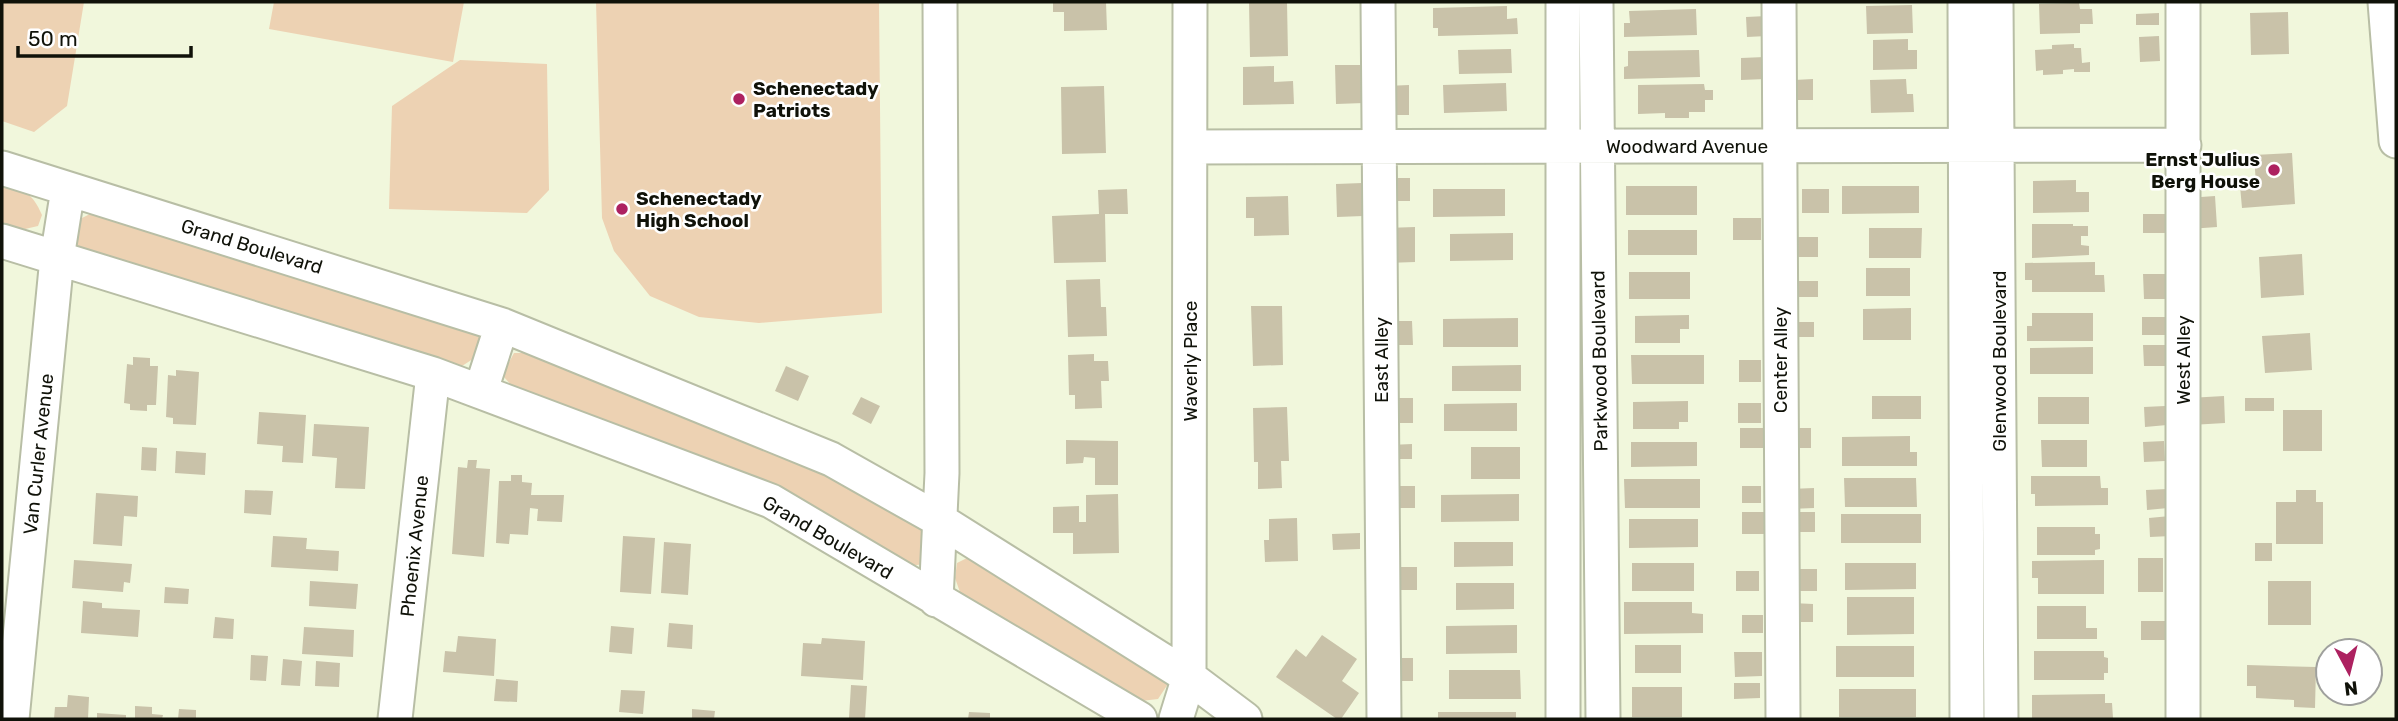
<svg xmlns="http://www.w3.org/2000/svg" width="2398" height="721" viewBox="0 0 2398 721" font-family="Rubik,sans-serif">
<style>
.green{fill:#edd2b3}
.building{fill:#c9c2a9}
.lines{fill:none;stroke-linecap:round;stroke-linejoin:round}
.minor-casing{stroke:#b8bea5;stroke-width:37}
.minor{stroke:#fff;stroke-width:33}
.poi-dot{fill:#ad2160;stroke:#fff;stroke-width:2.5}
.labels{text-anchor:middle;stroke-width:5;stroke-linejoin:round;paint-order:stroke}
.poi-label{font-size:19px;font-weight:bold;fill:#101209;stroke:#fff;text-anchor:start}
.street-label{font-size:19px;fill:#101209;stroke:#fff}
</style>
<rect width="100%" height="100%" fill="#f1f7dc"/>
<path class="green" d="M2,2H84L67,106L34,132L2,121Z
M274,2H464L453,62L269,29Z
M596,2H879L882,313L759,323L699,317L650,296L614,251L602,218Z
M460,60L547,64L549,190L527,213L389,209L392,106Z
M2,184C25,191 32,192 42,215L38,226L25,229L2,224Z
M94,212L473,330L482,337L476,357L462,366L417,354L74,249L76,221Z
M514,353H534L849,484L924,531L925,564L900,567L513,387L504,377L507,366Z
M967,558L984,562L1168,684L1158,699L1141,701L961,595L955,578L957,563Z"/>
<path class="building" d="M1053,2H1106L1107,30L1064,31V12H1053Z
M1249,2H1287L1288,56L1250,57Z
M2079,3L2080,9H2092L2093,24H2080V33L2040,34L2039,4Z
M1912,5L1913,33L1867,34L1866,6Z
M1507,6V19L1517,18L1518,34L1438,36V28H1433V8Z
M1696,9L1697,35L1624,37V23H1630L1629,11Z
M2288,12L2289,54L2251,55L2250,13Z
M2159,13V25H2136V14Z
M1767,16V36L1747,37L1746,17Z
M2159,36L2160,61L2140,62L2139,37Z
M1908,39V50H1917V69L1873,70V40Z
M2074,44V48H2081L2082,63L2090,62V72H2074V69L2063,70V74L2043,75V70L2036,71L2035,50L2052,49V45Z
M1511,49L1512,73L1459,74L1458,50Z
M1699,50L1700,77L1624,79V67L1628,66V51Z
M1765,57L1766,79L1741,80V58Z
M1335,65H1362L1364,103L1336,104Z
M1274,66V82L1293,81L1294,104L1243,105V67Z
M1813,79V100H1794V80Z
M1906,79L1907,94H1913L1914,112L1871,113L1870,80Z
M1506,83L1507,111L1444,113L1443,85Z
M1704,84L1705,90H1713V100H1705V112H1689V118H1665V113L1638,114V85Z
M1409,85V115H1387L1386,86Z
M1104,86L1106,153L1062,154L1061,87Z
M2292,153L2295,204L2242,208L2240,186L2256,184L2254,155Z
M1386,178H1410V201H1386Z
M2076,180V192H2089V212L2033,213V181Z
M1362,183L1363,216L1337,217L1336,184Z
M1626,186H1697V215H1626Z
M1842,186H1919V213L1842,214Z
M1127,189L1128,214H1105L1106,262L1054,263L1052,216L1099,214L1098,190Z
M1433,189H1505V216L1433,217Z
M1802,189H1829V213H1802Z
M1288,196L1289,235L1254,236V218H1246V197Z
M2215,196L2217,227L2189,229L2187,198Z
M2143,214H2167V233H2143Z
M1733,218H1761V240H1733Z
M2032,224H2073V226H2088V236H2081V245L2089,246V255L2032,258Z
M1415,227V262L1386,263V228Z
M1869,228H1922L1921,258H1869Z
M1628,230H1697V255H1628Z
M1513,233V260L1450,261V234Z
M1794,237H1818V257H1794Z
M2302,254L2304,295L2261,298L2259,257Z
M2095,262V275H2104L2105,292H2032V280H2025V263Z
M1866,268H1910V296H1866Z
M1629,272H1690V299H1629Z
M2143,274H2169V299H2144Z
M1100,279L1101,307H1106L1107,336L1068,337L1066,280Z
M1794,281H1818V297H1794Z
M1251,306H1282L1283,365L1253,366Z
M1911,308V340H1863V309Z
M2032,313H2093V341H2027V326H2032Z
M1689,315V329H1680V343H1635V316Z
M2142,317H2168V335H2142Z
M1518,318V347H1443V319Z
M1389,321H1412L1413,345H1389Z
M1789,322H1814V337H1789Z
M2310,333L2312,370L2265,373L2262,336Z
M2143,345H2169V366H2144Z
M2093,347V374H2030V348Z
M1094,354V361H1108L1109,381H1101L1102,408L1075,409V395H1069L1068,355Z
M1631,355H1704V384H1632Z
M133,357L150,358V366H158L156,405H147V411L130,410V404L124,403L127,364L133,365Z
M1739,360H1761V382H1739Z
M1521,365V391H1452V366Z
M786,366L809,376L798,401L775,391Z
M176,370L199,372L196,425L173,424V418L166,417L168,375L176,376Z
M1872,396H1921V419H1872Z
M2224,396L2225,423L2191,425L2189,398Z
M861,397L880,406L871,424L852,414Z
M2038,397H2089V424H2038Z
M1391,398H1413V423H1391Z
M2245,398H2274V411H2245Z
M1688,401V422H1679V429H1633V402Z
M1517,403V431H1444V404Z
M1738,403H1761V423H1738Z
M2165,406L2167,425L2145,427L2144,407Z
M1287,407L1289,461H1281L1282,488L1258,489V462H1254L1253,408Z
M2283,410H2322V451H2283Z
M259,412L306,415L303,463L282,462L283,446L257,444Z
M314,424L369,427L365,489L335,488L337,458L312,456Z
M1740,428H1763V448H1740Z
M1786,428H1811V448H1786Z
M1910,436V452H1917V466H1842V437Z
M1066,440L1118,441V485H1095V458L1084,457L1083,463L1066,464Z
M2041,440H2087V467H2042Z
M2164,441L2165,461L2144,462L2143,442Z
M1631,442H1697V466L1631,467Z
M1412,444V459H1390V445Z
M142,447L157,448L156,471L141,470Z
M1471,447H1520V479H1471Z
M176,451L206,453L205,475L175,473Z
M468,460H477L476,468L490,469L484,557L452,554L458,467L467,468Z
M511,475H522V482L532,483L531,495H564L562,522L537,521L538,509L530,508L528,535L510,534L509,544L496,543L499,481H511Z
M2031,476H2100L2101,488H2108V505L2035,506V494H2031Z
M1844,478H1916L1917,507H1845Z
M1624,479H1700V508H1625Z
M1386,486H1415V508H1386Z
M1742,486H1761V503H1742Z
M1814,488V508L1790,509V489Z
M2167,489L2168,508L2147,510L2146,490Z
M245,490L273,491L271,515L244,513Z
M2296,490H2316V502H2323V544H2276V502H2296Z
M96,493L138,496L137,517L124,516L122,546L93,544Z
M1118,494L1119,553L1073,554V533H1053V507L1079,506V522H1086V495Z
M1519,494V521L1441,522V495Z
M1742,512H1764V534H1742Z
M1791,512H1815V532H1791Z
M1841,514H1921V543H1841Z
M2170,516L2171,536L2150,537L2149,518Z
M1297,518L1298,561L1265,562L1264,540H1269V519Z
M1629,519H1698V547L1629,548Z
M2037,527H2095V534H2100V549L2095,550V555H2037Z
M1360,533V549L1333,550L1332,534Z
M273,536L307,538L306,549L339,551L338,571L271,567Z
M623,536L655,538L651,594L620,592Z
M664,542L691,544L688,595L661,593Z
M1454,542H1513V566L1454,567Z
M2255,543H2272V561H2255Z
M2138,558H2163V592H2138Z
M74,560L132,564L130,583L124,582L123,592L72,588Z
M2104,560V594H2038V578H2032V561Z
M1632,563H1694V591H1632Z
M1845,563H1916V589L1845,590Z
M1394,567H1417V590H1394Z
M1791,569H1817V591H1791Z
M1736,571H1759V591H1736Z
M310,581L358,584L356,609L309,606Z
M2268,581H2311V625H2268Z
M1456,583H1514V609L1456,610Z
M165,587L189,589L188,604L164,603Z
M1847,597H1914V634L1847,635Z
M83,601L102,603V608L140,610L138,637L81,633Z
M1624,602H1692V613L1703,614V633L1624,634Z
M1792,603L1813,604V622H1792Z
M2037,606H2086V628H2097V639H2037Z
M1742,615H1763V633H1742Z
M215,617L234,619L233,639L213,638Z
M2141,621H2166V640H2141Z
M669,623L693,625L692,649L667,647Z
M1517,625V653L1446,654V626Z
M611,626L634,628L632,654L609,652Z
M304,627L354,630L353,657L302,654Z
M1322,635L1357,659L1342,681L1359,693L1341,719H1337L1276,677L1296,649L1306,657Z
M458,636L496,639L494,676L443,672L445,651L456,652Z
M822,638L865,641L863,680L801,676L803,643L821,644Z
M1635,645H1681V673H1635Z
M1836,646H1914V677H1836Z
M2034,651H2104V657L2108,658V673H2104V680H2034Z
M1734,652H1762V676L1735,677Z
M251,655L268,656L266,681L250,680Z
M1390,658H1413V681H1390Z
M283,659L302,661L300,686L281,685Z
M316,661L340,663L339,687L315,686Z
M2247,665L2316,667L2315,708L2294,707V700L2256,698V686H2247Z
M1449,670H1520L1521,699H1449Z
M496,679L518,681L517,702L494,701Z
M1734,683H1760V698L1734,699Z
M851,685L867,686L865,719L849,718Z
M1632,687H1682V717H1632Z
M1839,689H1916V717H1839Z
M621,690L645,691L643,714L619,712Z
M2105,694V703H2112L2113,718L2032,719V695Z
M68,695L89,697L88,719H54L55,707H67Z
M135,706L152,707V714L163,715L162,719H135Z
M179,709L196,710V719H178Z
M692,709L715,711L714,719H692Z
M969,712L990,713V719H968Z
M1438,712H1516V719H1438Z
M97,713L126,715V719H97Z"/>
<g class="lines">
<g class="minor-casing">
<path id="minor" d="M1378,2L1384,719
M1596,2L1603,719
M1779,2L1783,719
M1965,2L1967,719
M1996,2L2001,719
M2183,2V719
M2385,2L2396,141
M1190,147L2184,145
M2,168L502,325L831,459L941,521L1189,677L1245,719
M2,241L433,374L771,501L1140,719
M481,390L502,325
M936,600L942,473L940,2
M12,719L57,258L68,189
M395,719L433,374
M1176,719L1189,677L1190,2
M1563,719V2"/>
</g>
<use href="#minor" class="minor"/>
</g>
<g class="poi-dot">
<circle cx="739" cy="99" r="7"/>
<circle cx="2274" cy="170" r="7"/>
<circle cx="622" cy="209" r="7"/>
</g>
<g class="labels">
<g class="poi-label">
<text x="753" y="95">Schenectady<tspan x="753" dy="22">Patriots</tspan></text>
<text x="2260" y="166" text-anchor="end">Ernst Julius<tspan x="2260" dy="22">Berg House</tspan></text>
<text x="636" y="205">Schenectady<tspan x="636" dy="22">High School</tspan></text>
</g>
<g class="street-label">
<text x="1687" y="153">Woodward Avenue</text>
<text transform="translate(252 246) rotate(17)" y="7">Grand Boulevard</text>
<text transform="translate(1381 360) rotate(-90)" y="7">East Alley</text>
<text transform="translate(1780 360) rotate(-90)" y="7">Center Alley</text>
<text transform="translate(2183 360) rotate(-90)" y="7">West Alley</text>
<text transform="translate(1190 361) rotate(-90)" y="7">Waverly Place</text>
<text transform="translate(1599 361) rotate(-91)" y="7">Parkwood Boulevard</text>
<text transform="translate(1999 361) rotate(-90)" y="7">Glenwood Boulevard</text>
<text transform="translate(38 454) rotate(-84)" y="7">Van Curler Avenue</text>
<text transform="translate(828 537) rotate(30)" y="7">Grand Boulevard</text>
<text transform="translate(414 546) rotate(-84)" y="7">Phoenix Avenue</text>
</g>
</g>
<rect width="2398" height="721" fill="none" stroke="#101209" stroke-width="7"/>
<g transform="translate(2349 672) rotate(173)"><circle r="33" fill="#ffffff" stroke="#9fa09d" stroke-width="2"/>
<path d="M0-5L12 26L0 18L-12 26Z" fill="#ad2160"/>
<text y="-10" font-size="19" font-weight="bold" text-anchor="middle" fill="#101209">N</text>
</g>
<path d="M18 46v10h173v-10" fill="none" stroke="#101209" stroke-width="3.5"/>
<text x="28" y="46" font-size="21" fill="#101209" stroke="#ffffff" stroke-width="5" paint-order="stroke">50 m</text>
</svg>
